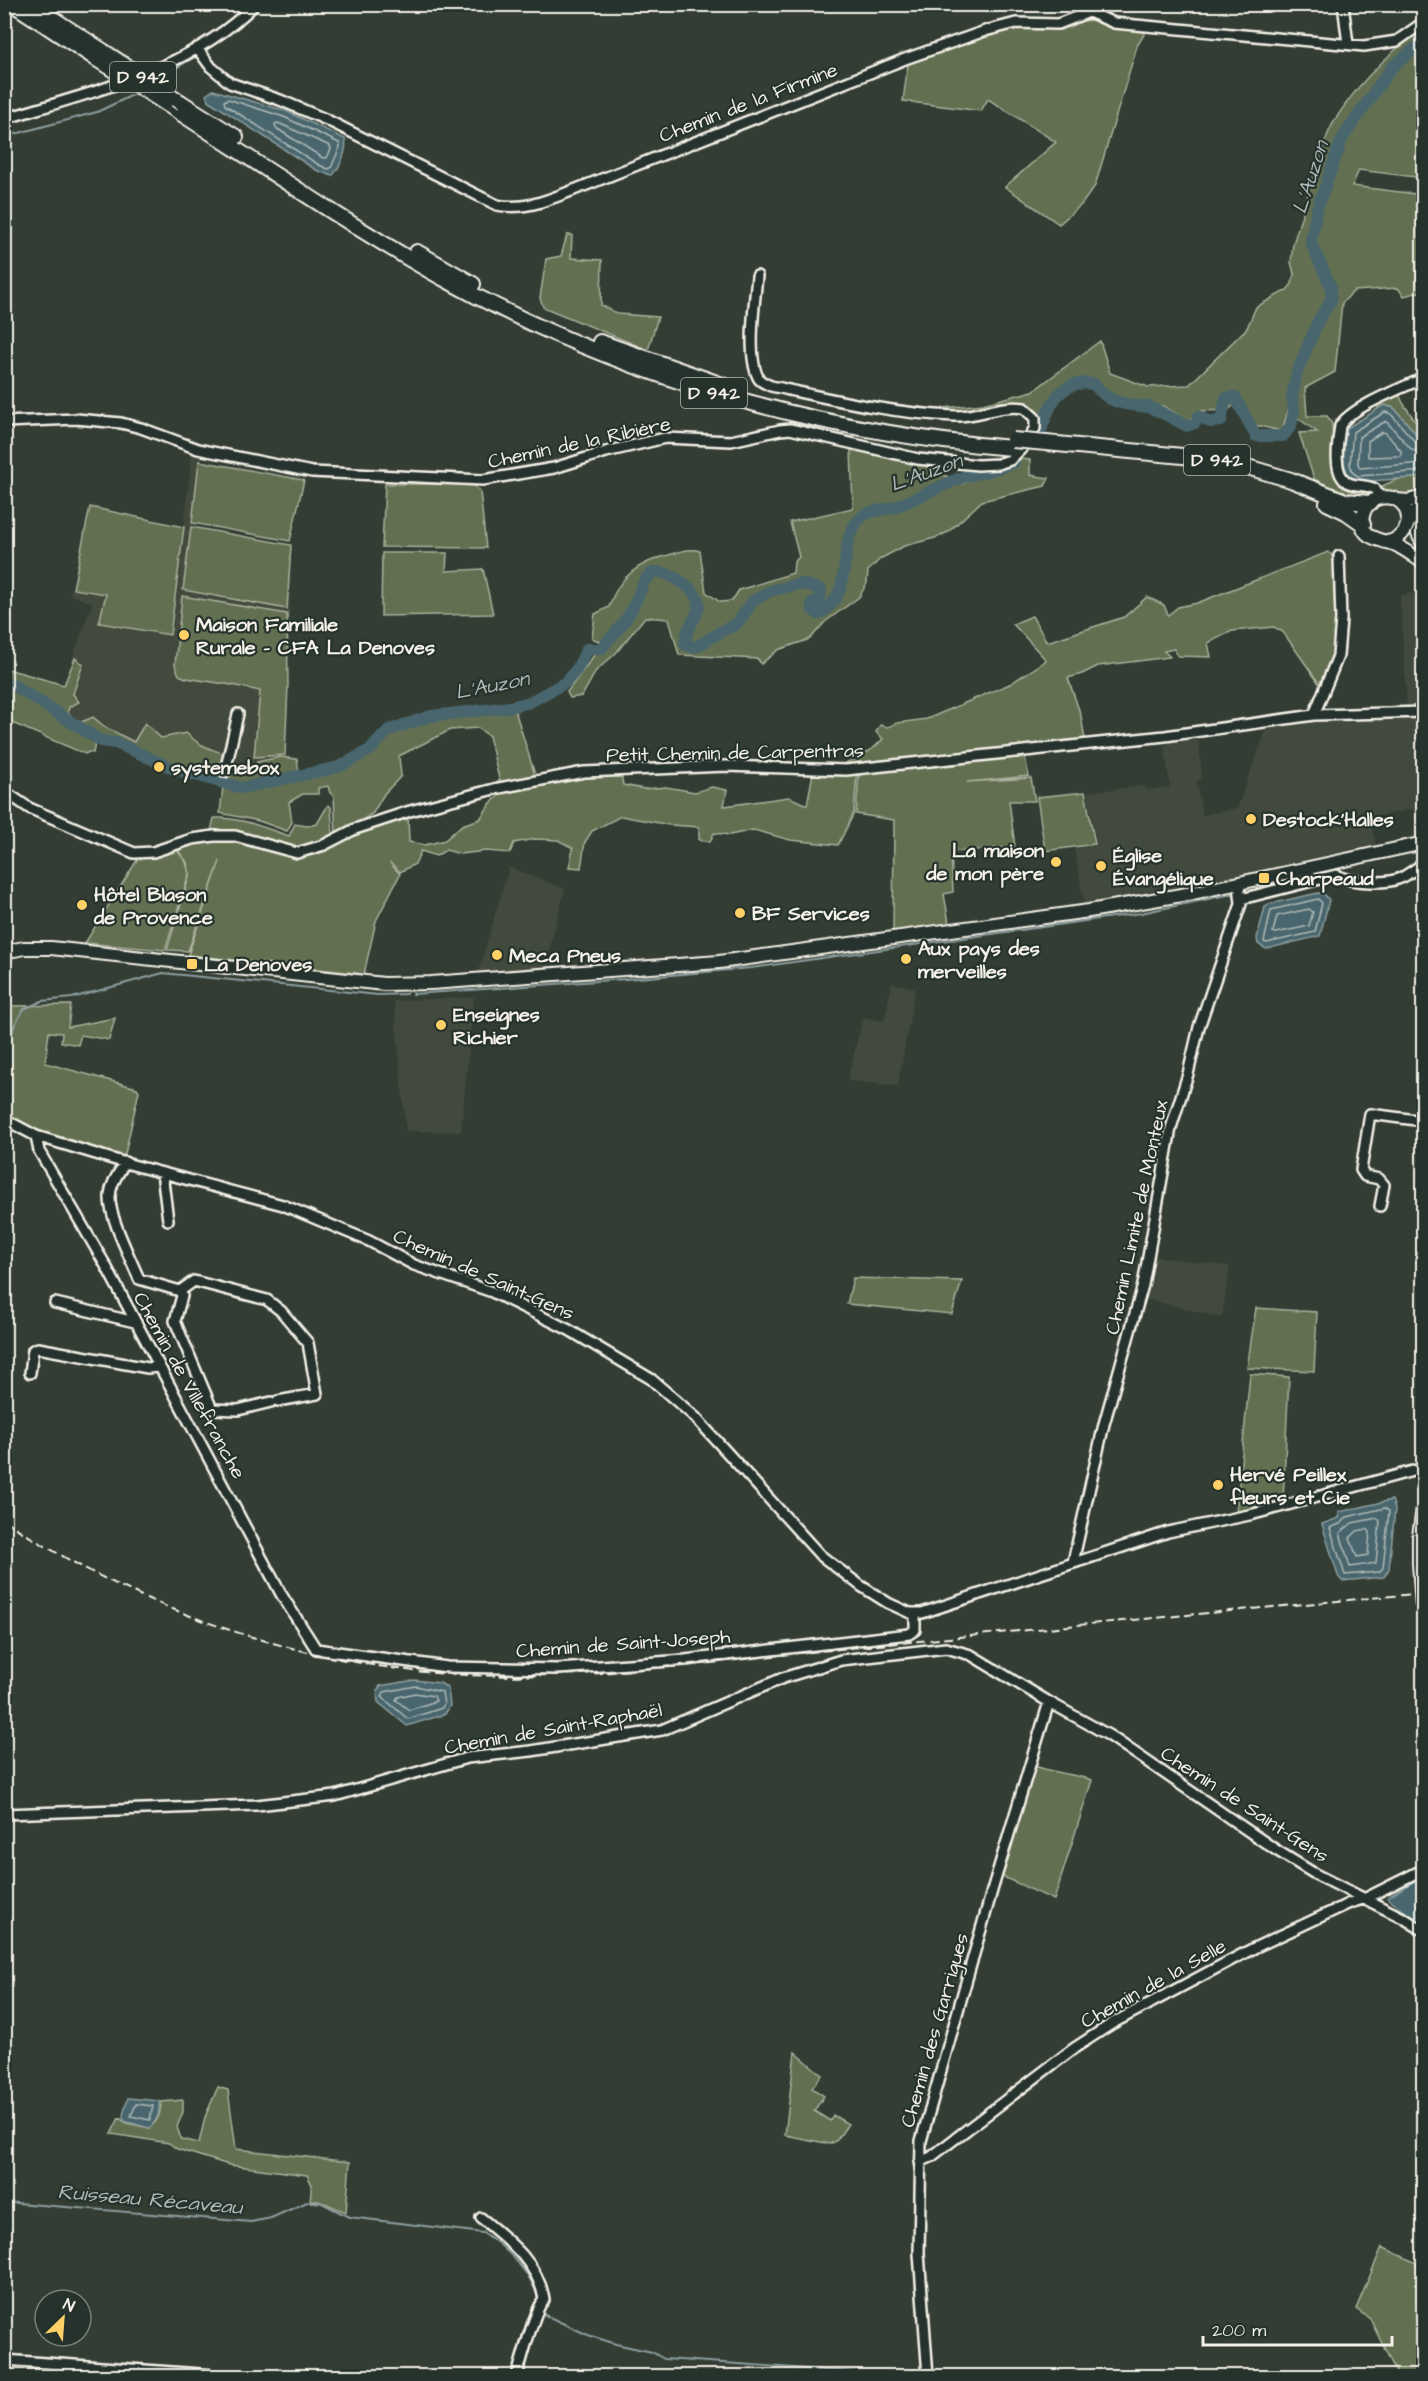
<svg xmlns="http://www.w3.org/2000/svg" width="1428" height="2381" viewBox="0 0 1428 2381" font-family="'Architects Daughter',sans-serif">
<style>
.built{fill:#43493d}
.green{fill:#627051;stroke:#abb09c;stroke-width:1.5}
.water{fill:#48666e;stroke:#8d9e9f;stroke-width:1.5}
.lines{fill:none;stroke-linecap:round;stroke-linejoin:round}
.shore{stroke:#afb9b7;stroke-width:1.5}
.stream{stroke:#8d9e9f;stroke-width:2}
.river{stroke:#48666e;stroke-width:12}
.minor-casing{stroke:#f4f1e8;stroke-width:14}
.major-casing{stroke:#f4f1e8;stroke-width:16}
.highway-casing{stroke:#f4f1e8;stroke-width:18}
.minor{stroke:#26332d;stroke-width:9}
.major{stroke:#26332d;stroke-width:12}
.highway{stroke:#26332d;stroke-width:14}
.rail{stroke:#f4f1e8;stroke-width:2;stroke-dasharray:9 4.5;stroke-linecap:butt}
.major-bridge-casing{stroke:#f4f1e8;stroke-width:16;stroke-linecap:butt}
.highway-bridge-casing{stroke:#f4f1e8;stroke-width:18;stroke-linecap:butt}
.major-bridge{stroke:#26332d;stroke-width:12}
.highway-bridge{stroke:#26332d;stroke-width:14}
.poi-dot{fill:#ffd166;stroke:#26332d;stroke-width:2}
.labels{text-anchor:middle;stroke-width:4.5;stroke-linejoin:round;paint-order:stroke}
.shield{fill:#26332d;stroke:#b6b8b0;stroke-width:1.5}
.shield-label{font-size:18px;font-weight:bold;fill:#f4f1e8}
.street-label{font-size:20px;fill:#f4f1e8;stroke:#26332d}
.poi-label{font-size:20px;font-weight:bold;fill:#f4f1e8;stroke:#26332d;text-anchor:start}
.water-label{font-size:21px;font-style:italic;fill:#afb9b7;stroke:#26332d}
</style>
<rect width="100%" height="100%" fill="#333d34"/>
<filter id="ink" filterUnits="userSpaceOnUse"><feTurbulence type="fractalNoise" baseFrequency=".0167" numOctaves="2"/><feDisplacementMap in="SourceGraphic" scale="12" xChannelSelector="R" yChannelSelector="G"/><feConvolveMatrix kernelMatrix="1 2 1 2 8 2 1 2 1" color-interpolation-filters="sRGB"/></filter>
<g filter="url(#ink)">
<path class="built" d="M193,442L203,444L192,526L291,545L286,757L252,774L228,773L221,751L203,745L186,733L161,738L145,723L134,743L105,727L93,717L79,723L68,713L83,665L73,657L92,603L70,595L90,507L184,527Z
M1423,590V708H1407L1400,596Z
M1423,715V837L1412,841L1416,823L1413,809L1369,818L1377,848L1280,869L1159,889L1160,895L1085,906L1074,849L1097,845L1087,792L1145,786L1146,790L1170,787L1164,745H1167L1170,738L1198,735L1202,778L1196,783L1203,815L1237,808L1269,723L1302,718Z
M509,867L565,889L544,970L477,976Z
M892,983L915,988L898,1086L847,1081L863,1017L884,1021Z
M474,997L461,1132L406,1131L394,1001Z
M1151,1256L1230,1266L1222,1318L1142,1298Z"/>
<path class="green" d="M1094,20L1109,26L1146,31L1137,46L1095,186L1081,205L1059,224L1005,187L1056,142L988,99L981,111L903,101L908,64L979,37L1014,27L1068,28L1082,21Z
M1423,27V178L1359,170L1352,186L1423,195V291L1404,296L1398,288L1354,291L1342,303L1335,372L1305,388L1307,416H1327C1335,426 1331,426 1333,438C1339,468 1325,489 1368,489L1370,492L1366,498H1351L1314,479L1299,433L1317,432L1288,411L1282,431L1254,425L1239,401L1228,410L1199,411L1188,421L1163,406L1120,401L1094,382L1084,380L1063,386L1053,394L1040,423L1033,409L1025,405L956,413L943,408L983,404L1033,391L1100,341L1110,373L1148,387L1189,385L1247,328L1256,307L1287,290L1292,284L1294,274L1291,262L1293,244C1300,221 1307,197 1315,173C1320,157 1324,140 1332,125C1354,87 1389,53 1423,27Z
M567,235H572L571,258L602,260L601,305L618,314L658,317L648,350L543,307L540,298L546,259L561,256Z
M1398,392L1403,403L1420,428L1423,427V442L1394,408L1384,405L1378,409V401Z
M855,447L914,460L962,484L1021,459L1030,460V475L1049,478L1045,486L982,501L948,532L935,538L904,546L880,559L868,571L867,583L859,597L825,622L810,639L778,650L761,664L758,659L679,655L669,619L645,617L616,653L596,671L582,696L570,698L567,692L603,643L592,638L595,614L609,607C619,575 640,562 672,554C682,551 690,548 700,551L706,592L720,602L732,601L739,590L793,573L794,562L799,557L790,522L853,508L851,449Z
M199,461L304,480L290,541L192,523Z
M1423,477V491L1421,492C1408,494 1392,498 1382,486L1398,479Z
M385,484H472L480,491L486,548L382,547Z
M90,507L184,527L170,635L99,623L106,594L73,589Z
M191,527L291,545L287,609L183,590Z
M1328,552L1335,557L1337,598L1336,659L1321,686L1283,632L1274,627L1232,631L1208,643L1211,657L1178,656L1174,649L1164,651L1170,657L1098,666L1082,674L1068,678L1081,716L1085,740L1024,753L1029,776L967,782L1031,778L1035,801H1009L1015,847L951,852L953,892L944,894L949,923L893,934L894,820L856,814L859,773L837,767C855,758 869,755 883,739L876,732L880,725L888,727L897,723L927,719L1012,683C1023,674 1036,669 1046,660L1013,624L1032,616L1047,642L1124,617L1147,597L1164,605L1168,615L1178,607L1197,603Z
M382,553H447L446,571L483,569L493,614L381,616Z
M182,596L287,614L288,684L285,755L254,757L260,691L232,685L186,678L179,675L175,665Z
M75,658L83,664L73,694L79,702L69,707L68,713L79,723L93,717L105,727L134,742L145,723L161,738L186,733C191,737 196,742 202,745C220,755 227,747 229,773L251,774L257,762L280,757L297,759L300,779L340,770L372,753L390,733L432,719L514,707L535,775L500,783L489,736L478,728L450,730L399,756L401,776L384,794L373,813L336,837L334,796L330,793L328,786L318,788V794H303L289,802L292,822L287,831L259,821L220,813L223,786L177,772L117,744L107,746L100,742L95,744L93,753L89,752L85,754L5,720L4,668L64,685Z
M621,773L623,785L644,789L666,787L695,792L712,787L727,790L724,806L789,797L807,805L813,773H857L854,813L838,845L790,840L754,830L730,835L714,833L710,842L699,840V827L670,825L621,816L592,831L585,842L581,868L569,867L573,848L558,840L534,839L514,843L510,853L486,851L460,854L446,850L436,856L421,851L415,864L400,872L390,863L400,874L376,921L364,974L188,955L220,861L188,951L167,950L190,874L187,862L177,849C227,824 260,860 307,856C328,854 349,836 369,827C381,821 395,819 408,815L409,842L425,845L445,840L462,825L480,819L490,804L502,792L524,785L557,779Z
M1085,792L1095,844L1045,851L1037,797Z
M328,805L331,807L333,839L308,848L296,847L240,834L211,831L214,818C240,817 265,828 289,836L295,824L307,826L317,824Z
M176,849L186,862L189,874L165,950L85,943L139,857L158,856Z
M71,1005L68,1027L115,1018L109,1040L81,1035L78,1045L61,1042L62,1033L49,1032L45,1063L137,1088L139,1091L125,1154L123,1156L38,1131L5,1115V1080L8,1065L5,1074V1029L11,1006Z
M853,1278L962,1281L952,1314L847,1304Z
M1256,1308L1317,1312L1314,1371L1247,1368Z
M1250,1374L1289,1377L1283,1500L1236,1513Z
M1035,1766C1054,1773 1072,1774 1092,1780L1054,1900L999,1875Z
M795,2052L822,2075L812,2088L824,2096L814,2111L830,2121L833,2115L848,2124L837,2140L830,2144L785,2135Z
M218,2087L228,2090L236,2149L350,2162L346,2212C333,2208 324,2200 310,2200L312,2185L307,2175L229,2165L177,2149L169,2143L111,2134L119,2118L127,2123L149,2128C158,2122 161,2113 161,2102L183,2100V2112L177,2127L181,2139L199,2143L205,2117Z
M1382,2247L1423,2266V2376H1398L1370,2319L1356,2309Z"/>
<path class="water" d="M213,90L286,111L345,139C348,149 340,168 332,176L316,170L209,101L206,95Z
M1384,405L1394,408L1423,442V477L1357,482C1339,474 1343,445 1347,428Z
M1318,893L1324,894L1329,900L1320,936L1266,949L1258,944L1257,938L1265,907L1269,904Z
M1392,1500L1395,1509L1389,1569L1384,1577L1342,1581L1338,1576L1322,1524L1339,1518V1512Z
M415,1680L440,1683L448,1688L450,1706L445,1714L407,1726L378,1702L377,1691L380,1686Z
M1423,1877V1923L1419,1922L1387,1898L1409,1884Z
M128,2098L159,2101C160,2112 158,2120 149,2128L124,2121L123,2115Z"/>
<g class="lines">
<path class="shore" d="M228,99L284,117L339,143L340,147L331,168L328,169L319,165L225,105L224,101Z
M278,123L330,146L331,149L327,158H323L276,128L275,124Z
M1382,432L1386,433L1401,451V456L1368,457V441Z
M1424,446L1417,444L1391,414L1385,412L1353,432L1350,464L1353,473L1358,476L1424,471
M1424,453L1412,450L1386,421L1359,437L1358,464L1360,468L1424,463
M1318,899L1322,903L1315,932L1267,943L1264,942L1271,910Z
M1309,909L1313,912L1309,926L1276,933L1273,932L1277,916Z
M1385,1508L1389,1511L1383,1568L1379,1572L1345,1575L1330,1528L1342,1523L1347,1517Z
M1377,1518L1380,1521L1376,1563L1350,1567L1340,1533L1352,1523Z
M1367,1529L1370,1532L1368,1555L1357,1557L1350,1538L1357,1531Z
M416,1686L442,1692L444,1704L442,1708L408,1719L382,1697L384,1692Z
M415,1693L434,1696L436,1701L409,1710L396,1700L398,1697Z
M136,2104L153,2106L150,2120L131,2116Z"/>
<path class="stream" d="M205,51L240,26L251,13
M155,80L197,56
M4,137L97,112L139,92
M1243,893L1325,873
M87,945L328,972
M373,977L400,978
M413,994L626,979L751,968L1141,913L1237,893
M4,1056L15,1024L24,1009L42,1001L72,998L163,973L378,995L406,994
M4,2202L251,2222L271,2218L307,2202H314L322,2203L349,2217L483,2233C504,2244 535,2277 538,2300
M541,2309L545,2315L588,2335L616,2344L652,2352L664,2359L912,2376"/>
<path class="river" d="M1040,433C1049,406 1059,378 1094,384C1110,405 1124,404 1148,407C1154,408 1180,422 1187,426L1195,423L1199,416L1210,422L1221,421L1226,398L1235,397L1256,436H1283L1291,426L1294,410L1292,396L1297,372L1319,319L1331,301V287L1311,243L1316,212L1342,139L1391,68L1424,41
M4,682L13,685L101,741L116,743L174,769L242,788L339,767L370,750L389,730L431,716L510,707L530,702L566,682L577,669L587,649H601C610,638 621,628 628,616C646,588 641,554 683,583C689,587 700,597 699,605C699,616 685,628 685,644L692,647L698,646L725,629L736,625L753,601L770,591L799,584L806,585L821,590L820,599L812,603V609L819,614C859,592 833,540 862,517C871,509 886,511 897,506C919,498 939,486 961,478C979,472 997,471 1014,462"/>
<g class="minor-casing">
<path id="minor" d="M1343,4L1348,44
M197,48L211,67L230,83L280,100L327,120L497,205C527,211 552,198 579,188L905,59L985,31L1016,23L1058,24L1089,12L1114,23L1364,46L1397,41L1424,22
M4,119C88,93 192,70 255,4
M4,422L76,419L121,423L141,428L198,449L312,472L483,480L554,468L606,452L665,438L731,441L780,430L790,429L918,459L978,465L998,464L1010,460L1023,447L1035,428V418L1024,408C1000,404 978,417 955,416C894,414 831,399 771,386C767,384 761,382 759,379C746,358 755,300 757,276
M1380,498L1375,489C1366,484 1355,487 1347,482C1332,473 1338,441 1340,426C1349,408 1404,387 1424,378
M1314,715L1338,656L1341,619L1339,556
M225,772L238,714
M4,791L29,808L134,853L153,852L192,839L214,836H235L297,853L324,845L355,829L410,811L494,789L584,772L726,766L846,770L1165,736L1314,715L1424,712
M1242,896L1245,898L1336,875C1352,883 1387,885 1403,877C1410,873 1417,868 1424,863
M4,1119L36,1136L129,1164L283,1205L369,1241L414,1265L492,1292L569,1330L651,1379L695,1417L820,1555L861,1586L888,1603L910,1613H922L1168,1532L1254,1514L1424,1468
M36,1136L39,1151L106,1266L281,1594L316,1649L447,1667L558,1669L685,1660L909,1634L915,1630V1614
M125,1162C119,1173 110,1184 110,1197C109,1217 131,1259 139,1279L180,1291L182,1296L175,1321L212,1409L238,1410L271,1402
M162,1173L168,1220
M1380,1206L1384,1185L1379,1179L1365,1176L1361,1170L1370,1114L1424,1121
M180,1291L194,1281L267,1300L281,1311L308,1343L317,1394L278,1401
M55,1303L135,1322
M30,1373L33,1350L38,1348L148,1368L158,1367
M1073,1562L1104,1424L1143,1285L1171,1128L1188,1074L1199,1027L1241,904L1239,883
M4,1814L257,1805L335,1796L467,1758L531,1751L662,1730L783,1678L841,1660L946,1648L971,1655L1049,1702L1110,1736L1276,1850L1315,1874L1405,1919L1424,1931
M920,2162L931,2157L1073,2049L1113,2023L1254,1948L1350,1903L1366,1898L1424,1869
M481,2218C508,2240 539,2263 544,2300C535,2308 521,2362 517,2376
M4,2360L229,2376
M928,2376L919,2253L921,2141L993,1887L1049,1702"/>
</g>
<g class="major-casing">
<path id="major" d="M1397,500L1407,501L1424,497
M1424,518L1418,534L1424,546
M1408,523L1416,511L1424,506
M1388,542C1421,533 1409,491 1380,498C1373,499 1366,505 1364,512C1355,540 1381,539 1396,545C1406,550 1415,557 1424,563
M4,952L24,948H51L384,984L431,983L719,962L1089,911L1193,893L1424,843
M1419,1563V1536L1424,1501"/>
</g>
<g class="highway-casing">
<path id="highway" d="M13,4L95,58
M30,4L103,51
M165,103C255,161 344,222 437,275C613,374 811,432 1012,448
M182,103L236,137
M417,252L473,284
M600,342L734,389
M1057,444L1193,457L1234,463L1291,480L1345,501L1370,503
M1327,503L1346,512L1363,524"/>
</g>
<use href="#minor" class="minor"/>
<use href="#major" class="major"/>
<use href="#highway" class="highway"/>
<path class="rail" d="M4,1520C126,1602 270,1654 415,1671C477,1678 539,1676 602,1673L1068,1626L1424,1593"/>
<g class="major-bridge-casing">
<path id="major-bridge" d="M1419,1563L1422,1607"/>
</g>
<g class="highway-bridge-casing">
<path id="highway-bridge" d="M103,51L182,103
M95,58L165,103
M1013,440L1057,444"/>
</g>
<use href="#major-bridge" class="major-bridge"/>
<use href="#highway-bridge" class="highway-bridge"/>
</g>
</g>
<g class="poi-dot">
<circle cx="184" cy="635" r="6"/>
<circle cx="159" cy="767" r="6"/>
<circle cx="1251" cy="819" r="6"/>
<circle cx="1056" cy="862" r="6"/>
<circle cx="1101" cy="866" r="6"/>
<rect x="1258" y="872" width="12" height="12" rx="3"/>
<circle cx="82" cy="905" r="6"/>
<circle cx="740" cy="913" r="6"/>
<circle cx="497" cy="955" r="6"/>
<circle cx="906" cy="959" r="6"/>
<rect x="186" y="958" width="12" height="12" rx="3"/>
<circle cx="441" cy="1025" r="6"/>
<circle cx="1218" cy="1485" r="6"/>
</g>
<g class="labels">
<g class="shield">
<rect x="110" y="62" width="66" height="30" rx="4.5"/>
<rect x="681" y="378" width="66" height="30" rx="4.5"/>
<rect x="1184" y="445" width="66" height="30" rx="4.5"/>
</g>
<g class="shield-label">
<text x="143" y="83">D 942</text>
<text x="714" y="399">D 942</text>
<text x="1217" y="466">D 942</text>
</g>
<g class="street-label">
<text transform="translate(748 102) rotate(-21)" y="7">Chemin de la Firmine</text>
<text transform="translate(579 442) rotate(-12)" y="7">Chemin de la Ribière</text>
<text transform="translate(735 752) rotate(-1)" y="7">Petit Chemin de Carpentras</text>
<text transform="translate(1136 1217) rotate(-78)" y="7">Chemin Limite de Monteux</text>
<text transform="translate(484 1274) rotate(24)" y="7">Chemin de Saint-Gens</text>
<text transform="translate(190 1385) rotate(61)" y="7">Chemin de Villefranche</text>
<text transform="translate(623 1643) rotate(-4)" y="7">Chemin de Saint-Joseph</text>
<text transform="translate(553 1728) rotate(-10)" y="7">Chemin de Saint-Raphaël</text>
<text transform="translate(1245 1804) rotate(33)" y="7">Chemin de Saint-Gens</text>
<text transform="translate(1153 1983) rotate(-29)" y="7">Chemin de la Selle</text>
<text transform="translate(934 2030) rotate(-74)" y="7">Chemin des Garrigues</text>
</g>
<g class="poi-label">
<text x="196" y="631">Maison Familiale<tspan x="196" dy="23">Rurale - CFA La Denoves</tspan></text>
<text x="171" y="774">systemebox</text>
<text x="1263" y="826">Destock'Halles</text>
<text x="1044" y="857" text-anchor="end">La maison<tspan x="1044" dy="23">de mon père</tspan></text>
<text x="1113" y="862">Église<tspan x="1113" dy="23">Évangélique</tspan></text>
<text x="1276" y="885">Charpeaud</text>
<text x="94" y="901">Hôtel Blason<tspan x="94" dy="23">de Provence</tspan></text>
<text x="752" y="920">BF Services</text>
<text x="918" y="955">Aux pays des<tspan x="918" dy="23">merveilles</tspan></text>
<text x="509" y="962">Meca Pneus</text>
<text x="204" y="971">La Denoves</text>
<text x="453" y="1021">Enseignes<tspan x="453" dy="23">Richier</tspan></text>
<text x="1230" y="1481">Hervé Peillex<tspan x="1230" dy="23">fleurs et Cie</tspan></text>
</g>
<g class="water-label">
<text transform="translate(1310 177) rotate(-72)" y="7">L'Auzon</text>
<text transform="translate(926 472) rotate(-20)" y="7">L'Auzon</text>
<text transform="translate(492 685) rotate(-11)" y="7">L'Auzon</text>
<text transform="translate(150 2199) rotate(5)" y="7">Ruisseau Récaveau</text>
</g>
</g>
<rect width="1428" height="2381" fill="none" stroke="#26332d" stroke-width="24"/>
<rect x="12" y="12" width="1404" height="2357" fill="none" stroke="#f4f1e8" stroke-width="2" filter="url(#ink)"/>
<g transform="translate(63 2318) rotate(25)"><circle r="28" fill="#26332d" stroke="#787f78" stroke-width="1.5"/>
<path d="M0-4.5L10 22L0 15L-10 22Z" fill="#ffd166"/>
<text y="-9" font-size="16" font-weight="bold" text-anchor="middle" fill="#f4f1e8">N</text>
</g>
<path d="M1203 2336v9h189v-9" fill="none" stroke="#f4f1e8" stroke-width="3"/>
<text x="1212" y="2336" font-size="18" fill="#f4f1e8" stroke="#26332d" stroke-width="4.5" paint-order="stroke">200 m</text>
</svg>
